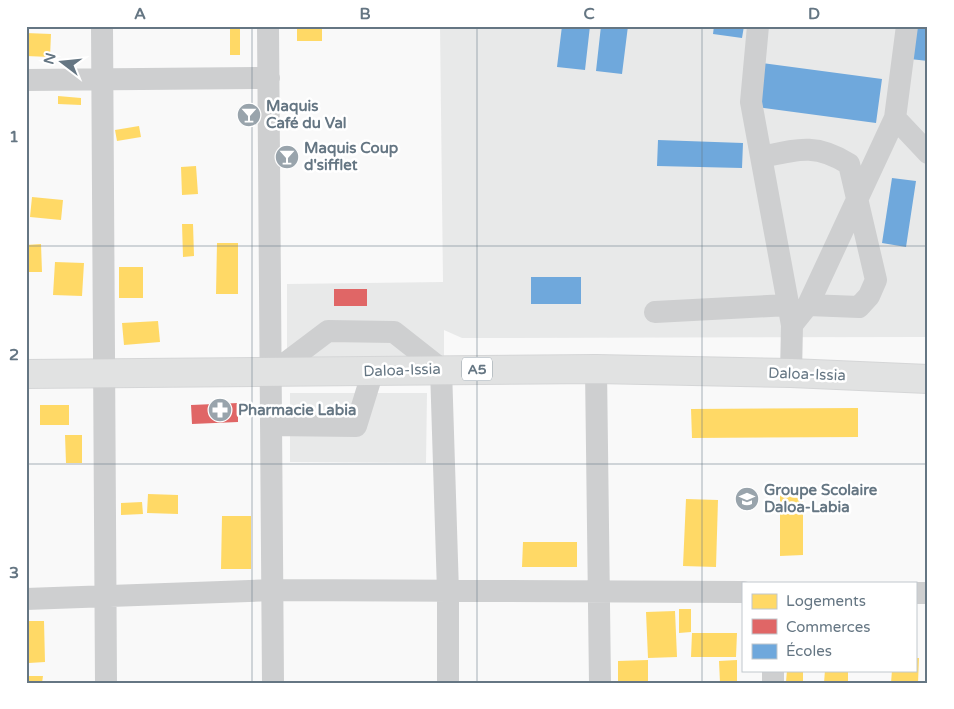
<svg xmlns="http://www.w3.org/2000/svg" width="954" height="709" viewBox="0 0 954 709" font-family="'Varela Round',sans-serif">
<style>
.built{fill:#e8e9e9}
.homes{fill:#ffd966}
.shops{fill:#e06666}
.schools{fill:#6fa8dc}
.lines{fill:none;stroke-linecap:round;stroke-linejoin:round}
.major-casing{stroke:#d5d6d7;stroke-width:30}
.minor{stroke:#cecfd0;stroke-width:22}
.major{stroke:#e1e2e2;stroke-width:28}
.grid{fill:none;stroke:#657683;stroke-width:1;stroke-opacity:0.55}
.labels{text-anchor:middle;stroke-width:5;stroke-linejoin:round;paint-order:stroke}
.shield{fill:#fff;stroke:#939fa8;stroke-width:1}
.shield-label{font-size:14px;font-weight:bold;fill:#657683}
.poi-label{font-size:15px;font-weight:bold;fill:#657683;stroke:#fff;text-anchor:start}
.street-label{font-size:15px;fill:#657683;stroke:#fff}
.neatline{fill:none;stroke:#657683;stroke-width:2}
.grid-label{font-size:16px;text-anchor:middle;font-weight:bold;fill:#657683}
</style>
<rect width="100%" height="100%" fill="#f9f9f9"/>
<path class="built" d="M440,26H928V337L462,338L444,330V358L287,360V284L443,282Z
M290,393H427L426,463L290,462Z"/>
<path class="homes" d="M230,26H240V55H230Z
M297,26H322V41H297Z
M26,33L51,34L50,57L26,56Z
M58,96L81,98V105L58,104Z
M139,126L141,137L117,141L115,130Z
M196,166L198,194L182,195L181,167Z
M32,197L63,200L61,220L30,217Z
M182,224H193L194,256L183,257Z
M217,243H238V294H216Z
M41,244L42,272H26V245Z
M55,262L84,263L82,296L53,295Z
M119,267H143V298H119Z
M158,321L160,342L124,345L122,323Z
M40,405H69V425H40Z
M858,408V437L692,438L691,409Z
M65,435H82V463H66Z
M780,491H803V555L780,556Z
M148,494L178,495V514L147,513Z
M686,499L718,500L716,567L683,566Z
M142,502L143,514L121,515V503Z
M222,516H251V569H221Z
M523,542H577V567H522Z
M679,609H691V632L679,633Z
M675,611L677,657L648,658L646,612Z
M28,621H44L45,662L29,663Z
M692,633H737L736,657H691Z
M915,658H919L918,683H891L892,670H915Z
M648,660V683H618V661Z
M737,660V683H720L719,661Z
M787,670H803V682H786Z
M825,670H848V683H824Z
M29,676H43L42,683H29Z"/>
<path class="shops" d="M334,289H367V306H334Z
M238,403V422L192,424L191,405Z"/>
<path class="schools" d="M562,26H590L585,70L557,67Z
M601,26H628L622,74L596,71Z
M714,26H744L742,38L713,34Z
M915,26H928V61L910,59Z
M762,63L882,79L876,123L756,107Z
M658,140L743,143L742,168L657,166Z
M892,178L916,181L906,247L882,243Z
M531,277H581V304H531Z"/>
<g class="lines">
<g class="major-casing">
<path id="major" d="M26,374L596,369L791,373L928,379"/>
</g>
<path class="minor" d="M102,26L106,683
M268,26L273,683
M758,26L751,102L792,325L791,373
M26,80L269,78
M895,118L928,153
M762,157C798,149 816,143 849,164L876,280L869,296L859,307L808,305
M655,312L788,305
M792,325L808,305L895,118L907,26
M596,369L600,683
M271,374L328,331L394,332L441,369L448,592V683
M272,425L356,426L373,371
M915,593H928
M26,599L274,590L743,592
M773,670V683"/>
<use href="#major" class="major"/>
</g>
<path class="grid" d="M252,26V683M477,26V683M702,26V683M26,246H928M26,464H928"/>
<defs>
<g id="bar-disc" transform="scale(1.25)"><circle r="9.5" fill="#99a4ac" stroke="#fff"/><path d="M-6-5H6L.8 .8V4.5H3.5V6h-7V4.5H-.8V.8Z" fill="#fff"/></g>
<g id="pharmacy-disc" transform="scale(1.25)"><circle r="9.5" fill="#99a4ac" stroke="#fff"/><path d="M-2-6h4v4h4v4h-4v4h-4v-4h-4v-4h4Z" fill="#fff"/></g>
<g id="school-disc" transform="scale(1.25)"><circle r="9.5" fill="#99a4ac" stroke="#fff"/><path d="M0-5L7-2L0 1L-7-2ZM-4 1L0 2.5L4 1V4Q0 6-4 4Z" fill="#fff"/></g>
</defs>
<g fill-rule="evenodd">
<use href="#bar-disc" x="249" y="115"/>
<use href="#bar-disc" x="287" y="157"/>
<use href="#pharmacy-disc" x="220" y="410"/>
<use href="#school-disc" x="747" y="499"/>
</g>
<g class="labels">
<rect class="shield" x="462" y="357.5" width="30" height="23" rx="4"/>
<g class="shield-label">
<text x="477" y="374">A5</text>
</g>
<g class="poi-label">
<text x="266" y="111">Maquis<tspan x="266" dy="17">Café du Val</tspan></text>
<text x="304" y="153">Maquis Coup<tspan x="304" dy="17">d'sifflet</tspan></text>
<text x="238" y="415">Pharmacie Labia</text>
<text x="764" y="495">Groupe Scolaire<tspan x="764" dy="17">Daloa-Labia</tspan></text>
</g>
<g class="street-label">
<text transform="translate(402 370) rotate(-2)" y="5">Daloa-Issia</text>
<text transform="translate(807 374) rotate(2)" y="5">Daloa-Issia</text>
</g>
</g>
<rect width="954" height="709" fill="none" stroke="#ffffff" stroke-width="55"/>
<rect x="742" y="582" width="175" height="90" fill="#ffffff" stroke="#c1c8cd"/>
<rect x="752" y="594" width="25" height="15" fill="#ffd966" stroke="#c1c8cd"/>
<text x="786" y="606" font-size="15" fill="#657683">Logements</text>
<rect x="752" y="619" width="25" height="15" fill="#e06666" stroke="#c1c8cd"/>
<text x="786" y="632" font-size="15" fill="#657683">Commerces</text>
<rect x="752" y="644" width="25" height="15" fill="#6fa8dc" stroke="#c1c8cd"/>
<text x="786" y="656" font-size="15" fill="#657683">Écoles</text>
<g transform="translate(62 62) rotate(286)" stroke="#ffffff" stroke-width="4" paint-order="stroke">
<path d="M0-4L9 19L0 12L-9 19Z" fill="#657683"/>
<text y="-8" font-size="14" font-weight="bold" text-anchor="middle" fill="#657683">N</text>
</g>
<rect x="28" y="28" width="898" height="654" class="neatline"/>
<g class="grid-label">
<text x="140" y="19">A</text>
<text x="365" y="19">B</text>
<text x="589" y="19">C</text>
<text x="814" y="19">D</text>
<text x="14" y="142">1</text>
<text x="14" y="360">2</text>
<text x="14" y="578">3</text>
</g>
</svg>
